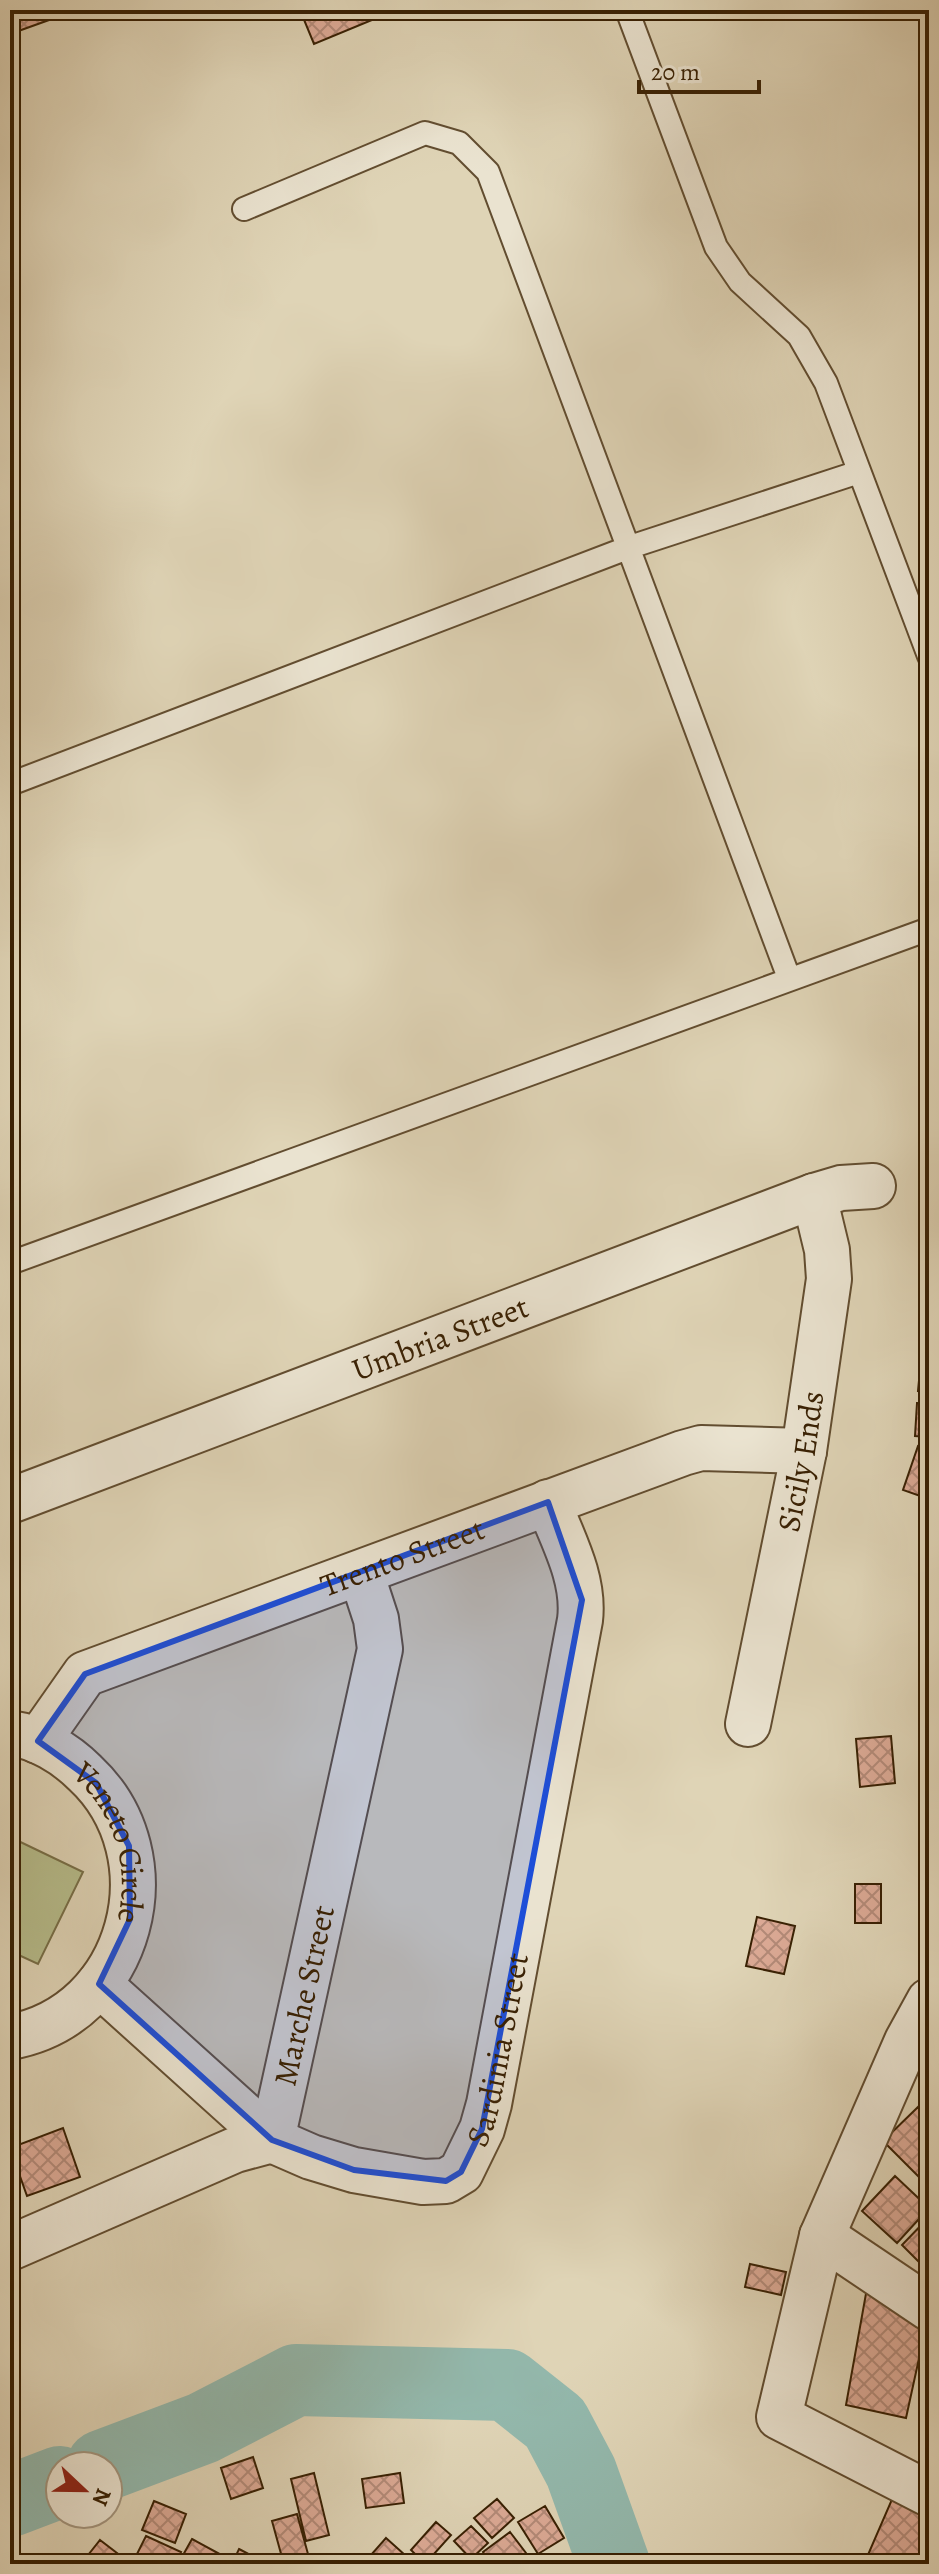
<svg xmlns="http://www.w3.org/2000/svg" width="939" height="2574" viewBox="0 0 939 2574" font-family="Alegreya,serif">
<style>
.grass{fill:#b6bc8b;stroke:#776e47;stroke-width:2}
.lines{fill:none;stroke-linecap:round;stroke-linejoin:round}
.river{stroke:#93b8ac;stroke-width:72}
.building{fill:url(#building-cross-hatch);stroke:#382003;stroke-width:2}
.lane-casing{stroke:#624d30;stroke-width:26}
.street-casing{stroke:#624d30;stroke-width:48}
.lane{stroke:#eae3d0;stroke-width:22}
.street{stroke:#eae3d0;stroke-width:44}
.marked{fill:#1d4ed8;fill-opacity:0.2;stroke:#1d4ed8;stroke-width:6;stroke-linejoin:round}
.labels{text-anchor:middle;stroke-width:7;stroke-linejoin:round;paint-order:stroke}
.street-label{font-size:32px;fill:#382003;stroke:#eae3d0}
</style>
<defs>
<pattern id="building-cross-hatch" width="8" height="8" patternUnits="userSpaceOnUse" patternTransform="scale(2)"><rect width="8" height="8" fill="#dcaa96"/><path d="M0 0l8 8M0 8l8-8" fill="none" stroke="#b38a78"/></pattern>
</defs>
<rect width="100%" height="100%" fill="#dfd4b6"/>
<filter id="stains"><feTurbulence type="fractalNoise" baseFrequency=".0025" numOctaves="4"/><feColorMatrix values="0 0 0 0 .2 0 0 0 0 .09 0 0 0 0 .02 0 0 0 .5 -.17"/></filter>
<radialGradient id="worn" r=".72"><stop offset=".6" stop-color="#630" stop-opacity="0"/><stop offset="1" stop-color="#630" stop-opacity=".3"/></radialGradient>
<path class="grass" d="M10,1837L83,1872L38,1964L10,1951Z"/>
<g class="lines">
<path class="river" d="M102,2466L203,2428L296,2380L507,2385L555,2423L581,2472L614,2564
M10,2501L60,2482"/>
</g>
<path class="building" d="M10,10H77L10,34Z
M300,10H396L314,44Z
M921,1359L929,1360V1392L918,1391Z
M917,1403L929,1404V1437L915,1436Z
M918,1446L929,1450V1499L903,1490Z
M891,1736L895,1783L860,1787L856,1739Z
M855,1884H881V1923H855Z
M757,1917L795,1926L784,1974L746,1966Z
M918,2107L929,2119V2175L923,2181L883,2141Z
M63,2128L80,2177L27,2196L10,2148Z
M895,2176L929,2208L897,2243L862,2211Z
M929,2217V2272L902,2245Z
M750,2264L786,2272L781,2295L745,2287Z
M867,2288L925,2331L906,2418L846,2405Z
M253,2457L263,2488L231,2499L221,2468Z
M314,2473L329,2535L306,2541L291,2479Z
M400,2473L404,2503L366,2508L362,2479Z
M893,2497L929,2513V2552L924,2564H864Z
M497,2499L514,2518L492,2538L474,2518Z
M154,2501L186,2514L175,2543L142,2530Z
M545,2506L564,2538L538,2554L518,2522Z
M297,2514L308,2554L283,2561L272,2521Z
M436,2522L451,2535L425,2564L411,2550Z
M471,2526L488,2543L471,2559L454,2541Z
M510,2532L526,2553L511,2564H491L483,2552Z
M146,2536L181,2552L175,2564H148L135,2558Z
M10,2537L20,2564H10Z
M386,2538L415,2564H363Z
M192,2539L227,2558L224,2564H178Z
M100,2540L126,2560L123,2564H81Z
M239,2549L268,2564H232Z"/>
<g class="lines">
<g class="lane-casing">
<path id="lane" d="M627,10L716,247L740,282L799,336L826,383L929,656
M244,209L425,133L459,143L488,172L789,978
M10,784L630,547L859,472
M10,1263L929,929"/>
</g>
<g class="street-casing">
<g id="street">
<path id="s1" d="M10,1501L814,1196L841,1188L873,1186"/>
<path id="s2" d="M748,1724L804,1451L829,1279L827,1250L814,1196"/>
<path id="s3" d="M10,1733C38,1737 65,1753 85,1773C174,1856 133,2015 10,2037"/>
<path id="s4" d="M38,1741L85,1674L683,1453L701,1448L804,1451"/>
<path id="s5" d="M99,1984L272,2140L311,2157L354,2170L423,2182L446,2181L461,2172L482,2129L489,2104L580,1620C585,1579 563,1540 548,1502"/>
<path d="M929,2001L907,2041L822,2236L779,2417L929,2494"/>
<path id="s6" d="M272,2140L380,1649L376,1619L361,1573"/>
<path d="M822,2236L929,2308"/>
<path d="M10,2248L235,2150L272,2140"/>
</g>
</g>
<use href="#lane" class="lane"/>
<use href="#street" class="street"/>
</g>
<path class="marked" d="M548,1502L582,1600L482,2129L461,2172L446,2181L354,2170L272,2140L99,1984L130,1919L129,1846L96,1783L38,1741L85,1674Z"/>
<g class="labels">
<g class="street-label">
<text dy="11" stroke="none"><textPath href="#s1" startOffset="460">Umbria Street</textPath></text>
<text dy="11" stroke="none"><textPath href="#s2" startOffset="268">Sicily Ends</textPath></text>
<text dy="11" stroke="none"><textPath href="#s4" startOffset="420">Trento Street</textPath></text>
<text dy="11" stroke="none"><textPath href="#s3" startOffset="164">Veneto Circle</textPath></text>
<text dy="11" stroke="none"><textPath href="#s6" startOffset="148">Marche Street</textPath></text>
<text dy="11" stroke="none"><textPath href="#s5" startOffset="560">Sardinia Street</textPath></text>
</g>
</g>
<rect width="939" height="2574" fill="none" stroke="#dfd4b6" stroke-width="40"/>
<rect x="12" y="12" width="915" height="2550" fill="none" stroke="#382003" stroke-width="4"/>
<rect x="20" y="20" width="899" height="2534" fill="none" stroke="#382003" stroke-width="2"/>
<g transform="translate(84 2490) rotate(112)"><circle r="38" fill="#eae3d0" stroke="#a3957e" stroke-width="2"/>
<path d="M0-6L14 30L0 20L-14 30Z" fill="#8f2418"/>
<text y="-12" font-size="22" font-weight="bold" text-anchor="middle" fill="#382003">N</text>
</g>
<path d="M639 80v12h120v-12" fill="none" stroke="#382003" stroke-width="4"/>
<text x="651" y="80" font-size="24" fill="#382003" stroke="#eae3d0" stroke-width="6" paint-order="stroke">20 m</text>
<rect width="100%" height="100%" filter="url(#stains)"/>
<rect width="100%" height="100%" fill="url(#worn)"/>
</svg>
